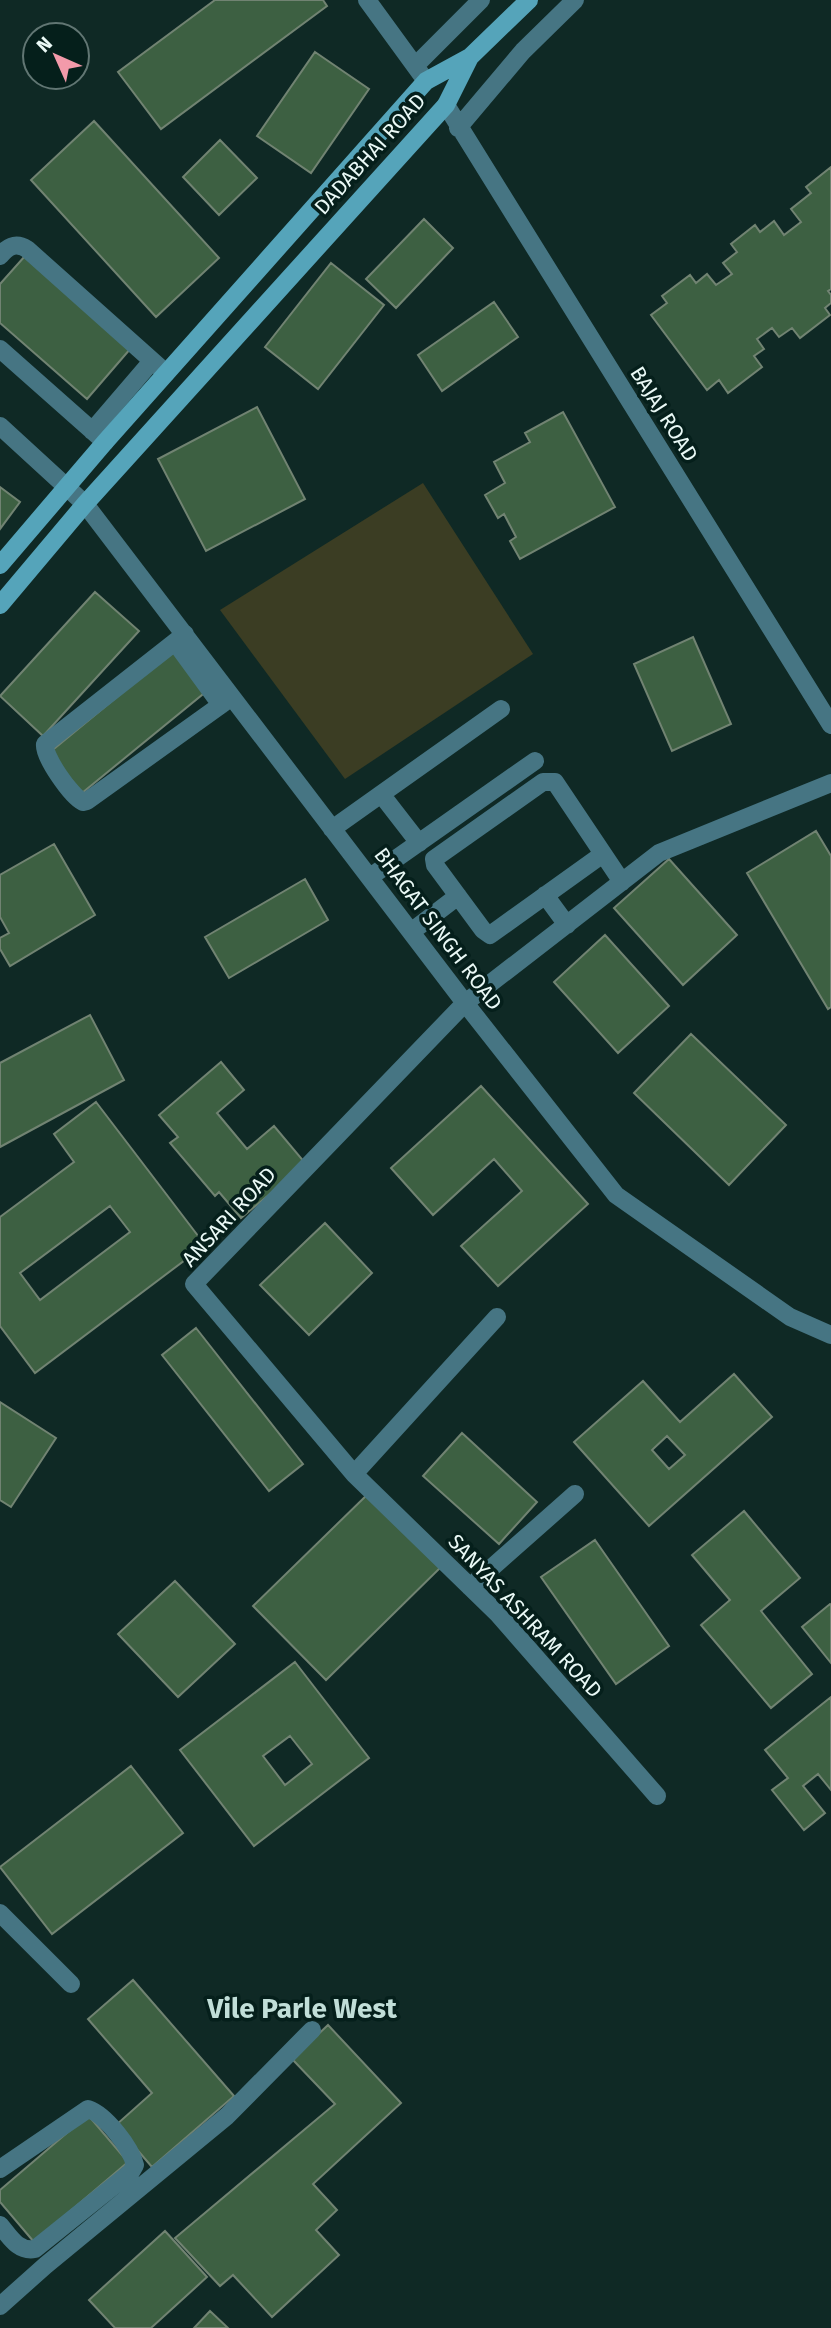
<svg xmlns="http://www.w3.org/2000/svg" width="831" height="2328" viewBox="0 0 831 2328" font-family="'Fira Sans',sans-serif">
<style>
.green{fill:#3b3d23}
.building{fill:#3d6042;stroke:#718372;stroke-width:2;fill-rule:evenodd}
.lines{fill:none;stroke-linecap:round;stroke-linejoin:round}
.street{stroke:#467583;stroke-width:18}
.secondary{stroke:#55a4ba;stroke-width:18}
.labels{text-anchor:middle;stroke-width:7;stroke-linejoin:round;paint-order:stroke}
.street-label{font-size:21px;fill:#eaf9f6;stroke:#051f1b}
.district-label{font-size:28px;font-weight:bold;fill:#c1ded8;stroke:#051f1b}
</style>
<rect width="100%" height="100%" fill="#0f2925"/>
<path class="green" d="M423,483L533,654L345,779L220,610Z"/>
<path class="building" d="M215,0H323L327,6L161,129L118,72Z
M315,52L369,89L311,173L257,136Z
M94,121L219,258L156,317L31,180Z
M220,140L257,178L219,215L183,177Z
M831,167V289L828,291L831,295V303L825,308L830,315L800,338L792,328L779,337L772,328L757,339L764,349L754,356L762,367L728,393L719,380L707,390L651,315L667,303L662,296L690,275L696,283L707,274L716,285L732,274L723,263L737,252L731,244L755,225L760,232L774,221L784,235L801,222L791,209L811,193L806,187Z
M424,219L453,248L396,308L366,279Z
M25,256L131,348L87,399L0,323V284Z
M331,263L384,305L318,389L265,347Z
M494,302L518,337L442,391L418,355Z
M257,407L305,499L206,551L158,459Z
M563,412L615,507L520,559L510,541L516,537L504,514L498,518L485,495L505,483L494,462L530,442L525,433Z
M0,487L20,502L0,529Z
M95,592L139,631L43,736L0,696Z
M693,637L731,724L672,751L634,664Z
M175,649L208,690L82,793L49,753Z
M816,831L831,856V1007L828,1009L747,873Z
M54,844L95,915L10,966L0,949V938L9,933L0,917V875Z
M669,859L737,935L683,985L614,908Z
M305,879L328,920L229,978L205,937Z
M605,935L669,1006L618,1053L554,982Z
M90,1015L124,1080L0,1147V1063Z
M691,1034L786,1125L729,1185L634,1093Z
M221,1062L244,1090L217,1113L247,1149L274,1126L306,1164L241,1218L219,1192L215,1196L170,1143L178,1137L159,1115Z
M481,1086L588,1204L498,1286L461,1246L522,1191L494,1159L433,1215L391,1168Z
M96,1102L205,1245L35,1373L0,1326V1217L74,1162L54,1134ZM110,1206L130,1232L40,1300L20,1273Z
M325,1223L372,1273L309,1335L260,1285Z
M196,1328L303,1464L269,1491L162,1355Z
M734,1374L772,1417L649,1526L574,1442L643,1381L680,1422ZM667,1436L685,1455L669,1469L652,1450Z
M0,1402L56,1438L11,1507L0,1500Z
M462,1433L537,1502L499,1544L423,1476Z
M370,1492L442,1566L326,1680L253,1606Z
M744,1511L800,1578L761,1611L812,1674L771,1708L701,1625L730,1600L692,1555Z
M595,1540L669,1646L616,1684L541,1577Z
M175,1581L235,1644L178,1697L118,1634Z
M830,1604L831,1605V1663L802,1627Z
M295,1662L369,1758L254,1846L180,1750ZM290,1736L312,1764L285,1785L263,1756Z
M831,1697V1790L818,1774L803,1786L825,1813L804,1830L772,1790L788,1778L765,1750Z
M131,1766L183,1833L52,1934L0,1867Z
M133,1980L234,2096L152,2167L116,2125L152,2093L88,2019Z
M328,2025L401,2103L313,2184L337,2210L316,2230L339,2255L272,2317L233,2275L220,2286L175,2238L335,2104L292,2059Z
M88,2115L128,2162L34,2242L0,2202V2190Z
M165,2231L207,2277L151,2328H115L89,2300Z
M210,2311L228,2328H194Z"/>
<g class="lines">
<path class="street" d="M367,0L426,81
M415,66L481,0
M446,105L831,725
M458,128L523,51L575,0
M0,256C8,246 16,242 27,249L166,373
M0,349L105,442
M0,426L85,504L465,1003L616,1195L790,1317L831,1335
M92,431L152,361
M185,634L45,744C43,756 71,796 83,802L87,801L232,697
M175,642L221,705
M381,794L419,843
M332,829L501,709
M603,854L490,935L483,930L435,865L434,859L543,782H555L622,882
M370,877L535,761
M545,895L567,925
M411,932L458,896
M354,1474L497,1317
M470,1587L575,1494
M657,1796L498,1614L354,1474L194,1284L465,1003L659,853L831,783
M0,1913L71,1984
M0,2169L88,2109C106,2115 131,2148 135,2165L131,2172L35,2249C18,2252 10,2237 0,2225
M0,2306L46,2265L227,2116L312,2030"/>
<path class="secondary" d="M0,565L105,442L426,81L470,57L529,0
M0,605L85,504L446,105L470,57"/>
</g>
<g class="labels">
<g class="street-label">
<text transform="translate(370 154) rotate(-48)" y="7">DADABHAI ROAD</text>
<text transform="translate(664 414) rotate(58)" y="7">BAJAJ ROAD</text>
<text transform="translate(438 929) rotate(53)" y="7">BHAGAT SINGH ROAD</text>
<text transform="translate(229 1217) rotate(-47)" y="7">ANSARI ROAD</text>
<text transform="translate(525 1616) rotate(47)" y="7">SANYAS ASHRAM ROAD</text>
</g>
<g class="district-label">
<text x="302" y="2018">Vile Parle West</text>
</g>
</g>
<g transform="translate(56 56) rotate(315)"><circle r="33" fill="#051f1b" stroke="#617673" stroke-width="2"/>
<path d="M0-5L12 26L0 18L-12 26Z" fill="#f39aaa"/>
<text y="-10" font-size="19" font-weight="bold" text-anchor="middle" fill="#eaf9f6">N</text>
</g>
</svg>
